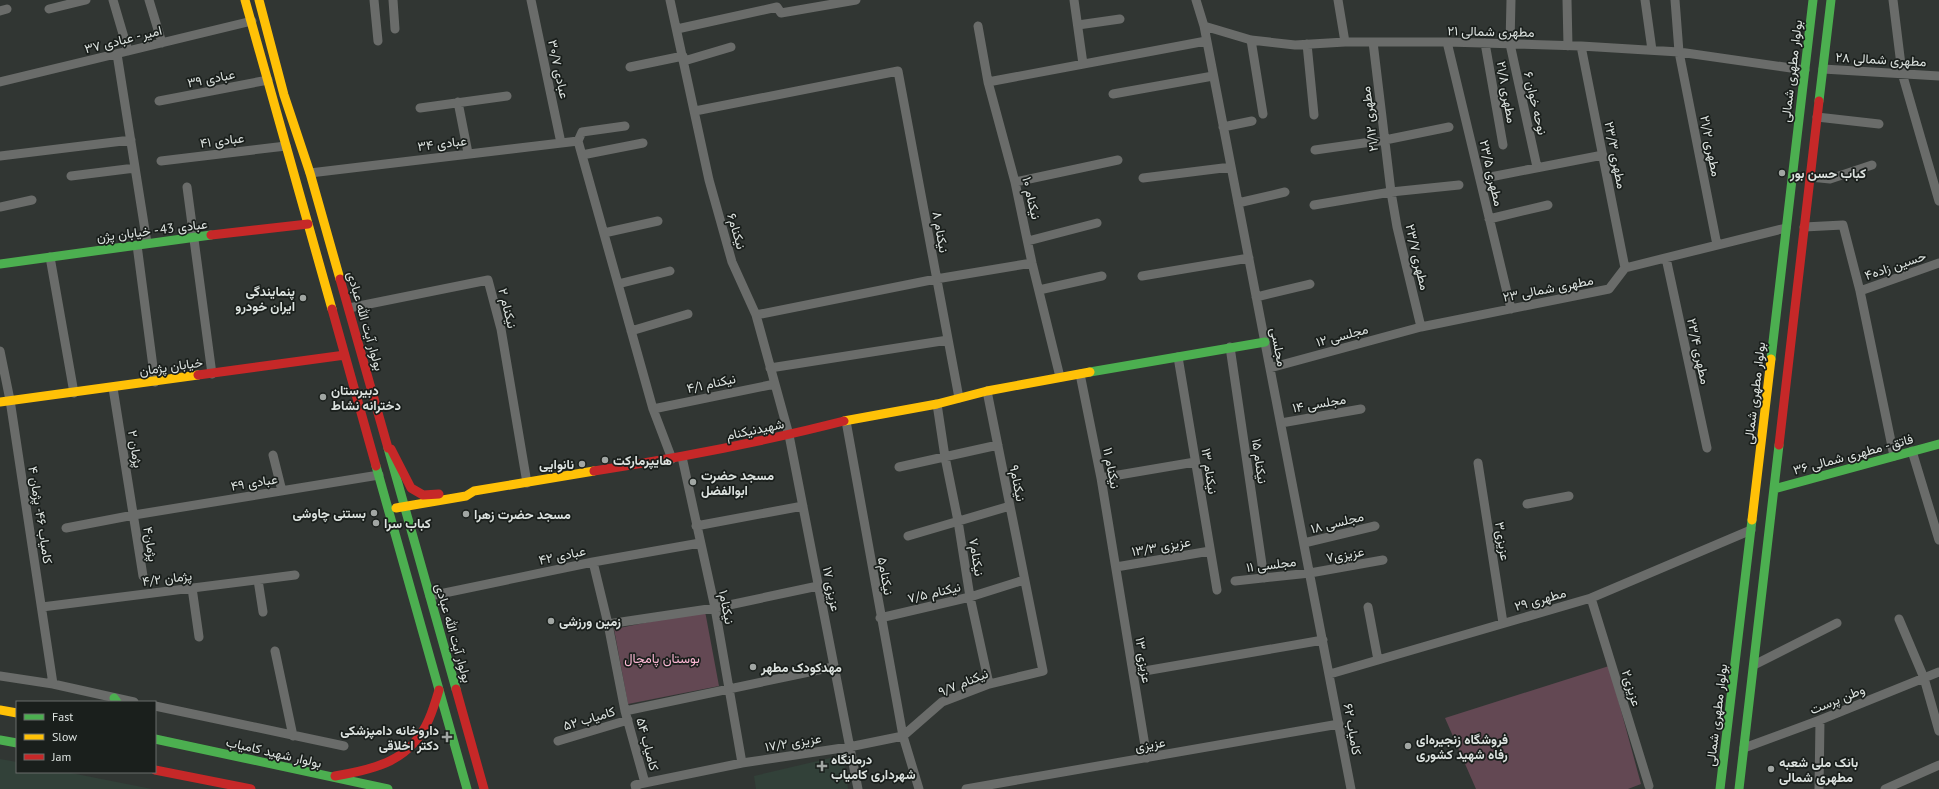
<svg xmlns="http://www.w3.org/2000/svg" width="1939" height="789" viewBox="0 0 1939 789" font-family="'PT Sans',Vazirmatn,sans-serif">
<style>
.built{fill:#324139}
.green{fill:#634853}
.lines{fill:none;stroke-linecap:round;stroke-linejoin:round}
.street{stroke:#6a6c6a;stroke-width:9}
.fast{stroke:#4caf50;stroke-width:9}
.slow{stroke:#ffc107;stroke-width:9}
.jam{stroke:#c62828;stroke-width:9}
.poi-dot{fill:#a1a6a3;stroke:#1a1f1c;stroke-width:1.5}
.labels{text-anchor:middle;stroke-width:3.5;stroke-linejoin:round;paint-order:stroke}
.street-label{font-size:13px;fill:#dde3e0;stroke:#1a1f1c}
.poi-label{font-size:13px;font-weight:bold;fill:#dde3e0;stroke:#1a1f1c;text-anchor:start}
.park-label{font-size:13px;fill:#fdb9d6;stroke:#1a1f1c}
</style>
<rect width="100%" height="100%" fill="#313633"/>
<path class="built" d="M843,755L848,789H756L754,776Z
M0,759L17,762V772H66L152,789H0Z"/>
<path class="green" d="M705,611L719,686L628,704L614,629Z
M1609,666L1641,784L1628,789H1476L1445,718Z"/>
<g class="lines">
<path class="street" d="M113,0L128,51
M149,0L162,43
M374,0L378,41
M393,0L395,29
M531,0L561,143
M670,0L709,180L732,262L756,315L789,435L858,789
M1074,0L1083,64
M1196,0L1204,26L1251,40L1295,45L1345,42H1447L1581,46L1679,52L1805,70
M1338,0L1345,42
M1511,0L1510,44L1537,167
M1567,0L1568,46
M1645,0L1652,50
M1675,0L1679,52L1717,245
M1893,0L1902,73L1939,201
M49,9L86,0
M0,11L7,9
M1078,25L1120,19
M978,26L988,82L1015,182L1032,263L1060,377
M1204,26L1351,789
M677,29L777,7L781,13L856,0
M1251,40L1263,114
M1373,42L1391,192L1397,227L1421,327
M1447,42L1511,309
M1485,43L1503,145
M1307,44L1314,115
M1581,46L1625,268
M117,54L147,243
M684,61L731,47
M630,67L683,56
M1823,69L1939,76
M0,82L252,21
M988,82L1206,41
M1113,94L1213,76
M159,101L268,80
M458,102L468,153
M420,108L507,96
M695,111L898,71L959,398
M1817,117L1879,124
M1223,127L1252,121
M578,141L653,409L672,459
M578,141L582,132L625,126
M1315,150L1385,140L1449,127
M582,155L643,143
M0,156L131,140
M161,161L286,146
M310,173L578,141
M71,176L135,168
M1810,177L1830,179L1872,165
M1143,178L1231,167
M1480,179L1603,155
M1015,182L1118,160
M187,187L212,374
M1238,203L1285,192
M1314,205L1391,192L1459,185
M0,207L32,200
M1489,219L1548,205
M1804,227L1843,225L1860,291L1894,456
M604,233L658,221
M1028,241L1097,223
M137,245L155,382
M50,257L74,393
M1666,258L1707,448
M1142,276L1249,258
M618,284L670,271
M1039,290L1102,276
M1860,291L1939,263
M1256,297L1310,284
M349,308L488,280L501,329L527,483
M756,315L936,279L1032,263
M631,331L688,314
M1230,347L1264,578
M0,351L10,400L53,684
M1178,357L1217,590
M770,368L948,340
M1270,368L1421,327L1609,289L1625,268L1786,228
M1080,374L1101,478L1147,758
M113,388L143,576
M937,404L945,457L958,521L970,597L989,684
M653,409L775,384
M846,421L903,736L919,789
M1281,423L1361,409
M1912,451L1939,540
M273,455L282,491
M682,457L715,608L742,763
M1478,463L1503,623
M899,467L998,445
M1101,478L1195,462
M1527,504L1569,496
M696,526L803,506
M66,528L134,515L379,475
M908,536L1010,506
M1304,543L1375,526
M593,562L608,624L625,711L645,783
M1116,567L1210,551
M258,580L263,612
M1235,581L1310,573L1383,560
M192,588L199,637
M430,596L593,562L700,543
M1591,598L1649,786
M42,607L295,575
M1368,607L1378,660
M880,618L970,597L1024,580
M1899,619L1924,678L1939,731
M608,624L715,608L818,586
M275,651L293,736
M1754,665L1837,623
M1133,673L1323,640
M1330,674L1591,598L1751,530
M0,676L53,684L134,702
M155,706L344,746
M625,711L833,667
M558,741L628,720
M1744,748L1820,720L1939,672
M636,789L635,785L742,763L849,747L903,736L942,702L989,684L1043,671L987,391
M966,789L1339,724
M1819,789L1820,720
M1885,789L1939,765"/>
<path class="fast" d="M1819,101L1831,0
M0,264L211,235
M1771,359L1813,0
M1090,372L1265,342
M388,448L456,689
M376,466L467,789
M1774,489L1939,444
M114,698L117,702
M155,739L388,789
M0,740L17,743
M1720,789L1752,520
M1739,789L1779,445"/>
<path class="slow" d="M245,0L332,309
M259,0L284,95L310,173L340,279
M0,402L198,375
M844,421L937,404L987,391L1090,372
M396,508L466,496L474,491L594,471
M1752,520L1771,359
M0,710L17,713"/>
<path class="jam" d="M211,235L308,224
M340,279L388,448
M332,309L376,466
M198,375L345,355
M1779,445L1819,101
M391,449L411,488L423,495L439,494
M594,471C678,458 762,442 844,421
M456,689L484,789
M155,770L251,789
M335,776C376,769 411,761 429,719C433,710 436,700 439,690"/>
</g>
<g class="poi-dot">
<circle cx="1782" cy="173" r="4"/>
<circle cx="303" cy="298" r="4"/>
<circle cx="323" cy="397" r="4"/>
<circle cx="605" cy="460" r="4"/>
<circle cx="582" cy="464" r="4"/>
<circle cx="693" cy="482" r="4"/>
<circle cx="374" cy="513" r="4"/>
<circle cx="466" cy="514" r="4"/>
<circle cx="376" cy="523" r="4"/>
<circle cx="551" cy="621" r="4"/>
<circle cx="753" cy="667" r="4"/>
<path d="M445 731h4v4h4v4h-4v4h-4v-4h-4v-4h4z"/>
<circle cx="1408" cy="746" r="4"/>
<path d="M820 760h4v4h4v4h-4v4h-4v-4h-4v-4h4z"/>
<circle cx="1771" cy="769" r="4"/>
</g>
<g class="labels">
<g class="street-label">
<text transform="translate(1491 31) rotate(1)" y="5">مطهری شمالی ۲۱</text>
<text transform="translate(123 39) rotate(-14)" y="5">امیر - عبادی ۳۷</text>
<text transform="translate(1881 59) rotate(3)" y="5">مطهری شمالی ۲۸</text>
<text transform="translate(559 69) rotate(78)" y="5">عبادی ۳۰/۷</text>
<text transform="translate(1791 71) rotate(-83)" y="5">بولوار مطهری شمالی</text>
<text transform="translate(211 78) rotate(-11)" y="5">عبادی ۳۹</text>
<text transform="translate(1507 92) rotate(80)" y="5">مطهری ۲۱/۸</text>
<text transform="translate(1536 103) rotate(77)" y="5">نوحه خوان ۶</text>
<text transform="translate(1369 119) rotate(-97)" y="5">مطهری ۲۱/۱۲</text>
<text transform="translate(222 140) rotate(-7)" y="5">عبادی ۴۱</text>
<text transform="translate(442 143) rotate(-7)" y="5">عبادی ۳۴</text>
<text transform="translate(1711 146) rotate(79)" y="5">مطهری ۲۱/۲</text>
<text transform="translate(1616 155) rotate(79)" y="5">مطهری ۲۳/۳</text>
<text transform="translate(1492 173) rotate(77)" y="5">مطهری ۲۳/۵</text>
<text transform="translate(1032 198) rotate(77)" y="5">نیکنام ۱۰</text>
<text transform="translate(152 230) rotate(-7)" y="5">عبادی 43 - خیابان پژن</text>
<text transform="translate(737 231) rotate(74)" y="5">نیکنام۶</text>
<text transform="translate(941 232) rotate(80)" y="5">نیکنام ۸</text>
<text transform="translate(1418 257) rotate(77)" y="5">مطهری ۲۳/۷</text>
<text transform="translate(1895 265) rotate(-19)" y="5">حسین زاده۴</text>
<text transform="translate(1548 288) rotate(-11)" y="5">مطهری شمالی ۲۳</text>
<text transform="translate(508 308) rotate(76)" y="5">نیکنام ۲</text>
<text transform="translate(366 321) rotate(74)" y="5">بولوار آیت الله عبادی</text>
<text transform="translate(1342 335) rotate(-15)" y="5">مجلسی ۱۲</text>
<text transform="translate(1279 347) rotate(79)" y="5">مجلسی</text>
<text transform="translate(1699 351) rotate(78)" y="5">مطهری ۲۳/۴</text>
<text transform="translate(171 366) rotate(-8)" y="5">خیابان پژمان</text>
<text transform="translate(711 383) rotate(-12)" y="5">نیکنام ۴/۱</text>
<text transform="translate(1754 393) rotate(-83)" y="5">بولوار مطهری شمالی</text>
<text transform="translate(1319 403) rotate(-10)" y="5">مجلسی ۱۴</text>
<text transform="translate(755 429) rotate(-12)" y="5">شهیدنیکنام</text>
<text transform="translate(136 449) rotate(81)" y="5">پژمان ۲</text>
<text transform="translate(1853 454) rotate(-15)" y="5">فاتق - مطهری شمالی ۳۶</text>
<text transform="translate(1260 461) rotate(82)" y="5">نیکنام ۱۵</text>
<text transform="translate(1112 468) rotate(79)" y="5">نیکنام ۱۱</text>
<text transform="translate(1210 471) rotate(81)" y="5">نیکنام ۱۳</text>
<text transform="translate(254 482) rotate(-9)" y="5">عبادی ۴۹</text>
<text transform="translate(1018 483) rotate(79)" y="5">نیکنام۹</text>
<text transform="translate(41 515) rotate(81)" y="5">کامیاب ۴۶- پژمان ۴</text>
<text transform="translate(1337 522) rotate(-14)" y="5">مجلسی ۱۸</text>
<text transform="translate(1503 541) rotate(81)" y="5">عزیزی۳</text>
<text transform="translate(151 544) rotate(81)" y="5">پژمان۴</text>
<text transform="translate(1161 546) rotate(-10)" y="5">عزیزی ۱۳/۳</text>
<text transform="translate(1345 554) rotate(-10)" y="5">عزیزی۷</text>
<text transform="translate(562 555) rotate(-12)" y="5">عبادی ۴۲</text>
<text transform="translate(977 557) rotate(81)" y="5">نیکنام۷</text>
<text transform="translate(1271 564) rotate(-7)" y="5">مجلسی ۱۱</text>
<text transform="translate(886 576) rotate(80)" y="5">نیکنام۵</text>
<text transform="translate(167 578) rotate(-7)" y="5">پژمان ۴/۲</text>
<text transform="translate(832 589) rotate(79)" y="5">عزیزی ۱۷</text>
<text transform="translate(934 592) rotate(-13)" y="5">نیکنام ۷/۵</text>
<text transform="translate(1540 599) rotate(-16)" y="5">مطهری ۲۹</text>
<text transform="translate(727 607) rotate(79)" y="5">نیکنام۱</text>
<text transform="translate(454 633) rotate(74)" y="5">بولوار آیت الله عبادی</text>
<text transform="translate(1144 660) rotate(81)" y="5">عزیزی ۱۳</text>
<text transform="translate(963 682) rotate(-22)" y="5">نیکنام ۹/۷</text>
<text transform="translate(1632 688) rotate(73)" y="5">عزیزی۲</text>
<text transform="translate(1837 699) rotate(-22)" y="5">وطن پرست</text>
<text transform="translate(1716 715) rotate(-83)" y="5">بولوار مطهری شمالی</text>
<text transform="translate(589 718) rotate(-17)" y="5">کامیاب ۵۲</text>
<text transform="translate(1353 729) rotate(80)" y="5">کامیاب ۶۲</text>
<text transform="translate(793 742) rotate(-9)" y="5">عزیزی ۱۷/۲</text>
<text transform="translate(648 744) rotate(75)" y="5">کامیاب ۵۴</text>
<text transform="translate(1150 744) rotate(-10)" y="5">عزیزی</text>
<text transform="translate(274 752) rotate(13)" y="5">بولوار شهید کامیاب</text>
</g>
<g class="poi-label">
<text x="1790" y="178">كباب حسن بور</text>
<text x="295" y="296" text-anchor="end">پنمایندگی<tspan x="295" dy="15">ایران خودرو</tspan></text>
<text x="331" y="395">دبیرستان<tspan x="331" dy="15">دخترانه نشاط</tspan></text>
<text x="613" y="465">هایپرمارکت</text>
<text x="574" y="469" text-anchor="end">نانوایی</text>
<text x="701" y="480">مسجد حضرت<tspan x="701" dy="15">ابوالفضل</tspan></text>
<text x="366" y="518" text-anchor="end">بستنی چاوشی</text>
<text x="474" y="519">مسجد حضرت زهرا</text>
<text x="384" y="528">کباب سرا</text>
<text x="559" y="626">زمین ورزشی</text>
<text x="761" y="672">مهدکودک مطهر</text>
<text x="439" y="735" text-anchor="end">داروخانه دامپزشکی<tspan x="439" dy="15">دکتر اخلاقی</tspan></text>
<text x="1416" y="744">فروشگاه زنجیره‌ای<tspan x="1416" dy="15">رفاه شهید کشوری</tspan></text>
<text x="831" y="764">درمانگاه<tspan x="831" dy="15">شهرداری کامیاب</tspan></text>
<text x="1779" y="767">بانک ملی شعبه<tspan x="1779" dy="15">مطهری شمالی</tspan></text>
</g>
<g class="park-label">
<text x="662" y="663">بوستان پامچال</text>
</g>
</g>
<rect x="16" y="701" width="140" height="72" fill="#1a1f1c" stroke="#686d6a"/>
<rect x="24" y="714" width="20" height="6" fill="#4caf50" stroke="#686d6a"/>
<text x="52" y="721" font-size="12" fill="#dde3e0">Fast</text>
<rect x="24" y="734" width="20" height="6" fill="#ffc107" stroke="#686d6a"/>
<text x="52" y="741" font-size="12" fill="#dde3e0">Slow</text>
<rect x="24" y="754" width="20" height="6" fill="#c62828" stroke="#686d6a"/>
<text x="52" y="761" font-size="12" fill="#dde3e0">Jam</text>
</svg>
